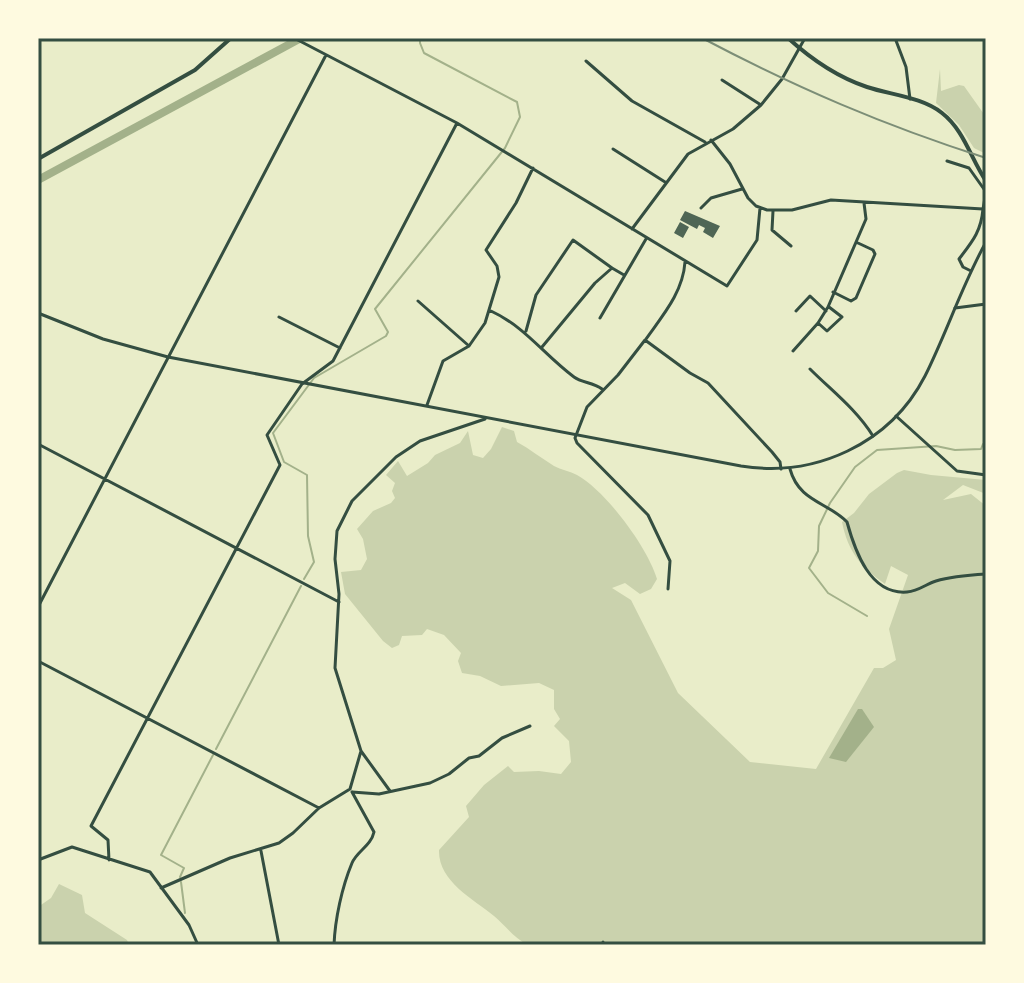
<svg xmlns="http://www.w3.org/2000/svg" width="1024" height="983" viewBox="0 0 1024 983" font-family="'DejaVu Sans',sans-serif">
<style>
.green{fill:#cad2ad}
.water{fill:#a3b18a}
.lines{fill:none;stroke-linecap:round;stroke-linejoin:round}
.stream{stroke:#a3b18a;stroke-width:2}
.river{stroke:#a3b18a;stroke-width:8}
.building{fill:#4f6655}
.minor{stroke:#344e41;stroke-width:3}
.tertiary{stroke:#344e41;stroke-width:3}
.secondary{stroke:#344e41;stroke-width:4}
.primary{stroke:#344e41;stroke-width:4}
.rail{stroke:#7c8e77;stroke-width:2}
.neatline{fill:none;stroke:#344e41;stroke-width:3}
</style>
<rect width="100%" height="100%" fill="#e9edc9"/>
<path class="green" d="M940,69L941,91L959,85L964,86L986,117V154L974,148L959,125L936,103Z
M502,427L514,431L517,442C530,449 541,458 554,466C561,470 570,471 577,475C606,491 648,548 657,579L651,589L640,594L625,583L612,588L631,600L678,693L750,762L816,769L874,668H883L896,660L889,629L908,575L891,566L885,584C861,567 848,552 842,522L854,513L869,494L897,473L904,470L931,475L986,480V494L963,485L943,500L971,494L986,506V945H528C514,938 506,926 494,916C473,899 438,881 439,850L469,817L466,806L484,785L508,766L514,772L539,771L561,774L571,762L569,741L554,726L560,719L554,709V690L539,683L501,686L480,676L462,673L458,661L461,653L444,635L427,629L422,635L402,636L399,645L392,648L383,641L345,594L341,572L361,570L367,559L363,539L357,529L373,511L391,503L395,498L392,491L395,483L386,475L398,461L407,476L428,463L435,455L460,443L468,431L473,455L483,458L491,449Z
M59,884L82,895L85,913L127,940L129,945H38V907L51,898Z"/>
<path class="water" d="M858,709H862L874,727L846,762L829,758Z"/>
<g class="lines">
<path class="stream" d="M985,225L986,223
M304,579L314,562L308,536L307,475L284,462L273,433L314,378L386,336L388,332L375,309L505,148L520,117L517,102L424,53L420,43V38
M867,616L828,593L809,568L818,551L819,526L830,503L855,467L877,450L936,446L955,450L981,449L983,444H986
M216,749L301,586
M180,877L184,868L161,855L213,755
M181,882L185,913"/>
<path class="river" d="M38,180L301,38"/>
</g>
<path class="building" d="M685,211L720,226L713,238L703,232L705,228L699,225L697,229L680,220Z
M680,222L689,227L683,238L674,233Z"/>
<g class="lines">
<path class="minor" d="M294,38L457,123L727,286L757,240L760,208
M895,38L906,67L910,99
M586,61L632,101L705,142
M722,80L761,105
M711,140L730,164L748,198L756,206L767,210H792L831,200L983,209L986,192L969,168L947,161
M613,149L665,182
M701,208L711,198L742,189
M773,211L772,230L791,246
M632,229L688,154L733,129L761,105L782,79L805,38
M833,292L851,301L856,298L875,254L873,250L858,243
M418,301L469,346
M955,308L986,304
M489,310C526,327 542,353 574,377C582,383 593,382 602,389
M796,311L810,296L826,311
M279,317L340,348
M600,318L646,239
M818,323L827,331L842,317L829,307
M526,331L536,295L573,240L612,268
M646,339C663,315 683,292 685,262
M542,347L595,283L612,268L624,275
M793,351L818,323L828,307L866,219L864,203
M810,369C832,391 856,409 873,436
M427,405L443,361L469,346L485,323L499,277L497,266L486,250L516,203L533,168
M896,416L957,471L986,475
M38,444L339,602
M790,469C799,502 828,502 847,522C855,551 870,595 907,592C919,591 926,584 936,581C952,576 969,575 986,574
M668,589L670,561L648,515L577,443L575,438L587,407L618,375L645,340L690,373L708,383L772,452L780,462L781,469
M38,607L326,55
M38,661L319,808
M390,791L361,751L335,668L339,594L335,559L337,531L352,501L396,457L420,441L485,419
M352,792L379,794L430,783L449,774L469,758L479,756L502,738L530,726
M261,851L279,945
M38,860L72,847L150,872L189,925L198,945
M109,860L108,840L91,826L280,465L267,435L302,384L333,361L457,123
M161,888L230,858L279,843L293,833L319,808L350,789L361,751
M334,945C335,919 342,887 352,863C357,851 371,846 374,832L352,792
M603,945V942"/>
<path class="tertiary" d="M971,271L963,267L959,259C972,242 981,232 983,209
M38,313L103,339L168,357L741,466C815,478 890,444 925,376C947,332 962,285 986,242"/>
<path class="secondary" d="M38,159L195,70L231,38"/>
<path class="primary" d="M788,38C811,59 837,77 867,87C891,95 922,97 942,113C964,130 971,159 986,181"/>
<path class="rail" d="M702,38C797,88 883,125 986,158"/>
</g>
<rect width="1024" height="983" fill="none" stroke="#fefae0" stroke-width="80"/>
<rect x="40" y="40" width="944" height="903" class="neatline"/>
</svg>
